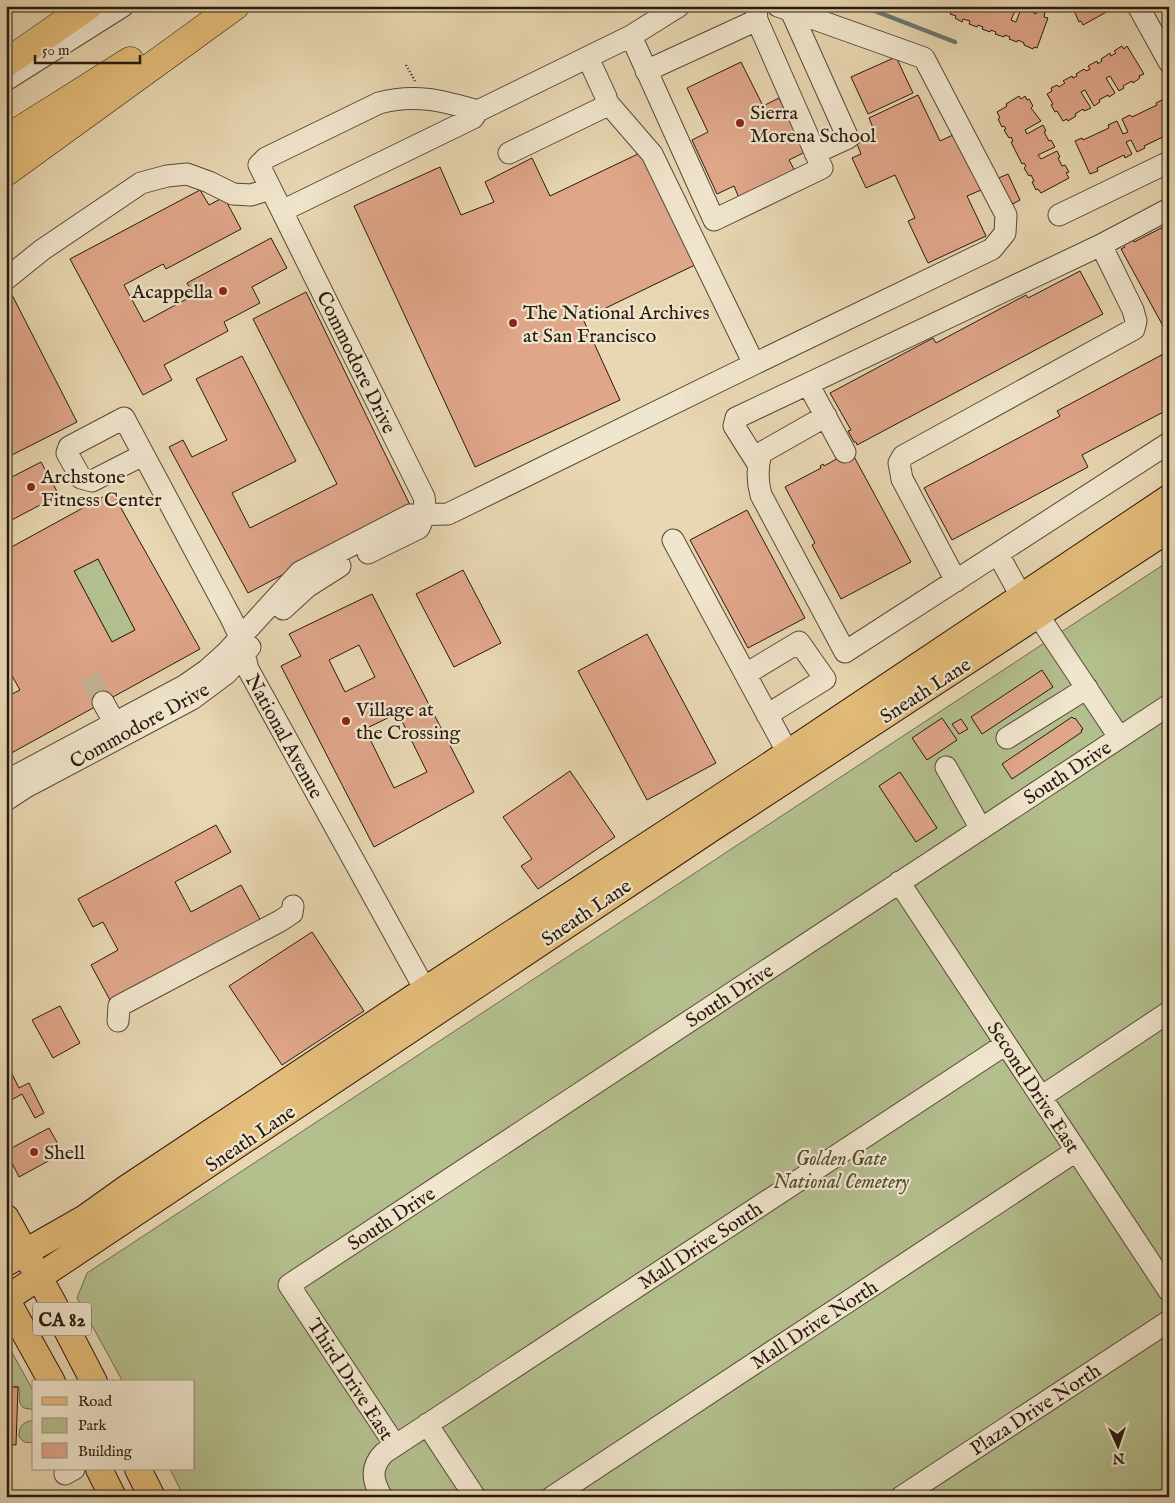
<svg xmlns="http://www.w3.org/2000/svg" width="1175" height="1503" viewBox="0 0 1175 1503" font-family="'IM FELL English',serif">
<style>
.green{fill:#b4bf8e;stroke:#6e6c4e}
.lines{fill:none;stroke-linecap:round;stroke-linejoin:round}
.stream{stroke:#6b7972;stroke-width:4.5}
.building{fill:#e0a68a;stroke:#271a0e;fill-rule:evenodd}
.minor-tunnel{stroke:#c1b191;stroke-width:21;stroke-dasharray:21 11;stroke-linecap:butt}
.minor-casing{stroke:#574937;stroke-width:23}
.major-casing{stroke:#271a0e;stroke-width:28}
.highway-casing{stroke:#271a0e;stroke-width:29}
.path{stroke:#271a0e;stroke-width:2.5;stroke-dasharray:1 2.5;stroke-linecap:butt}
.minor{stroke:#f0e5cd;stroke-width:21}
.major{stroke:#e4bc79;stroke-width:26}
.highway{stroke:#e4bc79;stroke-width:28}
.poi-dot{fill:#8f2418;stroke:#f0e5cd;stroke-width:2}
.labels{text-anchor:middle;stroke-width:4.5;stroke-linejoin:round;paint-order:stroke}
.shield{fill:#f0e5cd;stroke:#635747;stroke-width:1}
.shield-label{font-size:19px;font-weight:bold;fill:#271a0e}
.poi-label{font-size:20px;fill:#271a0e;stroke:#f0e5cd;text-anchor:start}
.street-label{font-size:20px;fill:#271a0e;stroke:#f0e5cd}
.park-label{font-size:20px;font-style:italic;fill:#514c34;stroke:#f0e5cd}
</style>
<rect width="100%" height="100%" fill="#e8d7b2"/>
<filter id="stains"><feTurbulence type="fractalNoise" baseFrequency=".004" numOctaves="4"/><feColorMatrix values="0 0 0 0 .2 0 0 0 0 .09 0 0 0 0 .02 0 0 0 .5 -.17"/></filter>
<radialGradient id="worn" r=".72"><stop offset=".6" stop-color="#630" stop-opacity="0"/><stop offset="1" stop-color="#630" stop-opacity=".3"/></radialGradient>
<path class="green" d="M98,559L135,630L112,642L74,571Z
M1169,561V1481L1151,1497H184L170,1469H194V1382H123L77,1298L87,1273Z
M6,1342L34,1392V1409C16,1410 20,1400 19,1387L6,1386Z
M29,1421H34V1443L24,1442L19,1437C19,1428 21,1424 29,1421Z"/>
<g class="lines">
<path class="stream" d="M862,6L955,42"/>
</g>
<path class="building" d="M953,6H985L984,10L988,12L990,6H1017L1011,20L1016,22L1022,6H1029L1028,10L1036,14L1038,10L1045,12L1044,17L1048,18L1037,48L1034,47L1033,49L1024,45V43L1018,40L1017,42L1009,39L1010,37L1005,35L1004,37L995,34L996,32L991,30L990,32L982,29L983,27L978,25L977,27L969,24L970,21L963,19L962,22L955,18L956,16L950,14Z
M1072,6H1109L1110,10L1083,25L1081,21L1079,22Z
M1122,46L1124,49L1127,46L1144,74L1139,76L1140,78L1133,83L1132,81L1123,86L1124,88L1119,91L1110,76L1106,78L1115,93L1109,97L1108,95L1099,100L1100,102L1094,106L1085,90L1081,92L1091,108L1084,111L1083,109L1075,114L1076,116L1068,121L1067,119L1063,121L1057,111L1055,112L1051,105L1053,104L1047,94L1052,91L1051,88L1057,85L1059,87L1065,83L1063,81L1072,76L1073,78L1077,76L1076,74L1084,69L1086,71L1090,69L1088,66L1097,61L1098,64L1102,61L1101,59L1110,53L1111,56L1116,53L1114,51Z
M896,57L913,93L868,114L851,77Z
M741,62L763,106L779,98L805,152L789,160L795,171L739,198L734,186L717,194L692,140L708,132L687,88Z
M918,95L940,141L955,134L981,190L967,196L986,236L928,263L908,221L915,218L895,175L866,188L852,158L861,154L857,144L876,135L869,118Z
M1019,96L1021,99L1025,96L1027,100L1029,99L1033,106L1031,108L1041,121L1025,130L1027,134L1043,125L1046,131L1044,132L1049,141L1051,140L1055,147L1038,155L1041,159L1057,151L1060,157L1058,158L1062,166L1065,165L1069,172L1066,173L1069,178L1041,193L1038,189L1036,190L1032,182L1034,181L1031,175L1029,176L1024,168L1026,166L1024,163L1022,164L1011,142L1013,141L1011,137L1009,138L1004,130L1006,129L1004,126L1002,127L998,119L1000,118L997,112L1007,106L1006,104Z
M1164,99L1169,108V134L1144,146L1145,148L1137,152L1131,140L1126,142L1132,154L1125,158L1124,155L1097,168L1098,171L1090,174L1075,141L1082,138L1083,140L1109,128L1108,125L1117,121L1123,134L1128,132L1122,119L1130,115L1132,117L1157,105L1156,103Z
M640,153L699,263L583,319L620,400L475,467L354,206L440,167L461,215L494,202L485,182L532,158L550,196Z
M1008,174L1020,200L1007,207L994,180Z
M200,190L209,205L224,197L241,229L166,269L163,264L124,285L144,322L194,295L187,283L271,238L287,268L252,287L260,303L224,322L228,331L164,365L172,380L143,395L70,259Z
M1169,224V337L1121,249L1125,247L1123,245L1133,240L1134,242Z
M1080,271L1103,314L857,445L856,442H854L848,431L851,430L830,393L933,338L936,343L1026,295L1028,298Z
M9,289L77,422L6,458V401L11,399L6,390V290Z
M306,292L411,507L248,593L169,447L183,440L192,457L227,440L196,379L242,356L296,461L232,493L250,528L337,484L253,319Z
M1169,351V409L1082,455L1088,467L952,540L924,488L1060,416L1057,411Z
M851,451L911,562L841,599L812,545L815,543L785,487L821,468L820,466L823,464L824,466Z
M41,462L59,495L6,523V480Z
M112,492L200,649L6,756V697L20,690L6,665V550ZM98,559L135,630L112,642L74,571Z
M747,510L805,618L748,648L690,540Z
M463,570L501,643L454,667L416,594Z
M372,594L474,792L374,847L281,666L301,656L289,634ZM359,645L375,677L345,692L329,660ZM398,713L427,772L394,788L365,729Z
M647,634L716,763L647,800L578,671Z
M1042,670L1053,687L982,734L971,717Z
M1072,717L1074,719L1075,718L1083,729L1081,730L1082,732L1012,779L1002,764Z
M942,718L957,740L927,760L912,738Z
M961,719L968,729L959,734L952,724Z
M570,771L615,837L538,889L521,866L532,859L503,817Z
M900,772L937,828L916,842L879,786Z
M216,825L231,852L175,882L191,912L241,885L261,921L111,1002L91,965L118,950L103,922L93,927L78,899Z
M312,932L364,1011L282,1065L229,986Z
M60,1006L80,1043L53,1058L32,1020Z
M12,1074L19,1088L29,1083L44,1113L35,1118L22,1094L6,1103V1077Z
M49,1128L63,1153L19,1177L6,1151Z
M6,1387H18L16,1445L6,1444Z"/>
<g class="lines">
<path class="minor-tunnel" d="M89,677L103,702"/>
<g class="minor-casing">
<path id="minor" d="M1138,6L1169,62
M791,11L848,138L815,153
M631,36L714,220L822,168L757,20
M646,71L757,20L756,7
M6,80L123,6
M607,102L652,154L754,364
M509,153L604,107L607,102L606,97L588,58
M282,211L473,118L478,111L631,36L679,6
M1059,215L1169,162
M6,279L42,250L141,183L167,176L187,174L209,182L233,194L251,195L270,189
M808,384L845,452
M826,416L761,453C757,468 757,481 761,495L845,652L1169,443
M143,455L92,481L81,478L67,453L69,447L124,418L231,618L240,637L248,669L433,1004
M758,464L734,426L736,418L1101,245L1169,209
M673,540L788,753
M368,553L419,528C424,517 426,509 424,497L259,165L266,158L379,103C416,93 443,101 478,111
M998,554L1021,596L1038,615L1119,737
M956,581L902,479L899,463L903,456L1134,329L1136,321L1133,310L1101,245
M283,609L307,587L340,566
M746,674L799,642L825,679L767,715
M103,702L121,734
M1007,738L1087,688
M946,767L981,829
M6,781L184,686L207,670L227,652L300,572L410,515L448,514L754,364L992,249L1005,233L1006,215L924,58L778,6
M6,800L26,787L192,699L227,673L250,647
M899,882L1169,1291
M118,1021L119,1006L280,921L292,913L293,906
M1041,1097L1169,1012
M427,1424L475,1497
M395,1445L289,1285L1169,705
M65,1474L74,1469
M382,1497C372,1481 370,1467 384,1453L1006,1044
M552,1497L1076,1151
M901,1497L1169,1321"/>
</g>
<g class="major-casing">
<path id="major" d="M6,1218L52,1301L94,1382
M6,1263L85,1218L127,1188L425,990L758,773L1169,498
M6,1299L715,826L1169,529
M6,1299L52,1382
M99,1469L113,1497
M138,1469L152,1497"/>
</g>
<g class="highway-casing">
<path id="highway" d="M6,63L88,6
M6,139L130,61
M6,172L235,6"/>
</g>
<path class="path" d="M406,65L415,81"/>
<use href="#minor" class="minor"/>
<use href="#major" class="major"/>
<use href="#highway" class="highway"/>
</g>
<g class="poi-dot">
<circle cx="740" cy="123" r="5"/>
<circle cx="223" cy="291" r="5"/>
<circle cx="513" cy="323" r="5"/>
<circle cx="31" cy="487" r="5"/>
<circle cx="346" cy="721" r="5"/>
<circle cx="34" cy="1152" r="5"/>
</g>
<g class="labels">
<rect class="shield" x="33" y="1302.5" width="58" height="33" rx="4"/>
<g class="shield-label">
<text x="62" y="1326">CA 82</text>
</g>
<g class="poi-label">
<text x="750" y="119">Sierra<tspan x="750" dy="23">Morena School</tspan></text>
<text x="213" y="298" text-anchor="end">Acappella</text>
<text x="523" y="319">The National Archives<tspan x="523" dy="23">at San Francisco</tspan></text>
<text x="41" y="483">Archstone<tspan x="41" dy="23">Fitness Center</tspan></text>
<text x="356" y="716">Village at<tspan x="356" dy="23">the Crossing</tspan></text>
<text x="44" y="1159">Shell</text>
</g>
<g class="street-label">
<text transform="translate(357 362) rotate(64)" y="7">Commodore Drive</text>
<text transform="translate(925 690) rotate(-33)" y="7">Sneath Lane</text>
<text transform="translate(139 725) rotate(-29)" y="7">Commodore Drive</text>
<text transform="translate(285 736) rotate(61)" y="7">National Avenue</text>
<text transform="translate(1067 772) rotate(-33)" y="7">South Drive</text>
<text transform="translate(586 912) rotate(-34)" y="7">Sneath Lane</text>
<text transform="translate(729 995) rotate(-33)" y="7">South Drive</text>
<text transform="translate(1034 1087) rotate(57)" y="7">Second Drive East</text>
<text transform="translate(250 1138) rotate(-34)" y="7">Sneath Lane</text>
<text transform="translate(391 1218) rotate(-33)" y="7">South Drive</text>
<text transform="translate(700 1245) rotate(-33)" y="7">Mall Drive South</text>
<text transform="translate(814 1324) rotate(-33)" y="7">Mall Drive North</text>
<text transform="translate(351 1379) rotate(57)" y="7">Third Drive East</text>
<text transform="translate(1035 1409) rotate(-33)" y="7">Plaza Drive North</text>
</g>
<g class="park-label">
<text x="841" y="1165">Golden Gate<tspan x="841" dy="23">National Cemetery</tspan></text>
</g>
</g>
<rect width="1175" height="1503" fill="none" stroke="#e8d7b2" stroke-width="25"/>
<rect x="8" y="8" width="1160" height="1488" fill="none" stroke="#271a0e" stroke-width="2.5"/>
<rect x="12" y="12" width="1150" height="1478" fill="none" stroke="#271a0e"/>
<rect x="32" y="1380" width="162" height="90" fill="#f0e5cd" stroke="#a09481"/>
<rect x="42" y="1397" width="25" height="8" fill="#e4bc79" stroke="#a09481"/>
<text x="78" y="1406" font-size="15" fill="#271a0e">Road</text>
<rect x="42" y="1418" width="25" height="15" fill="#b4bf8e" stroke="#a09481"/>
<text x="78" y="1430" font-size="15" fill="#271a0e">Park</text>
<rect x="42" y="1443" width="25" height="15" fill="#e0a68a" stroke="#a09481"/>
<text x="78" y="1456" font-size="15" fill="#271a0e">Building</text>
<g transform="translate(1118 1446) rotate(177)" stroke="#f0e5cd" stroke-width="4" paint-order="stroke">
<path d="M0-4L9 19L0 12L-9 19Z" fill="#271a0e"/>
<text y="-8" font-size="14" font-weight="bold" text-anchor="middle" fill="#271a0e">N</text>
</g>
<path d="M35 55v8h105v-8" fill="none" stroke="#271a0e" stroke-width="2.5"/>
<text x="42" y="55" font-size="15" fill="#271a0e" stroke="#f0e5cd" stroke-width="4" paint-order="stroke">50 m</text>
<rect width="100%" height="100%" filter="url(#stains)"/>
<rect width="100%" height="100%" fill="url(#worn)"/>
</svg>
